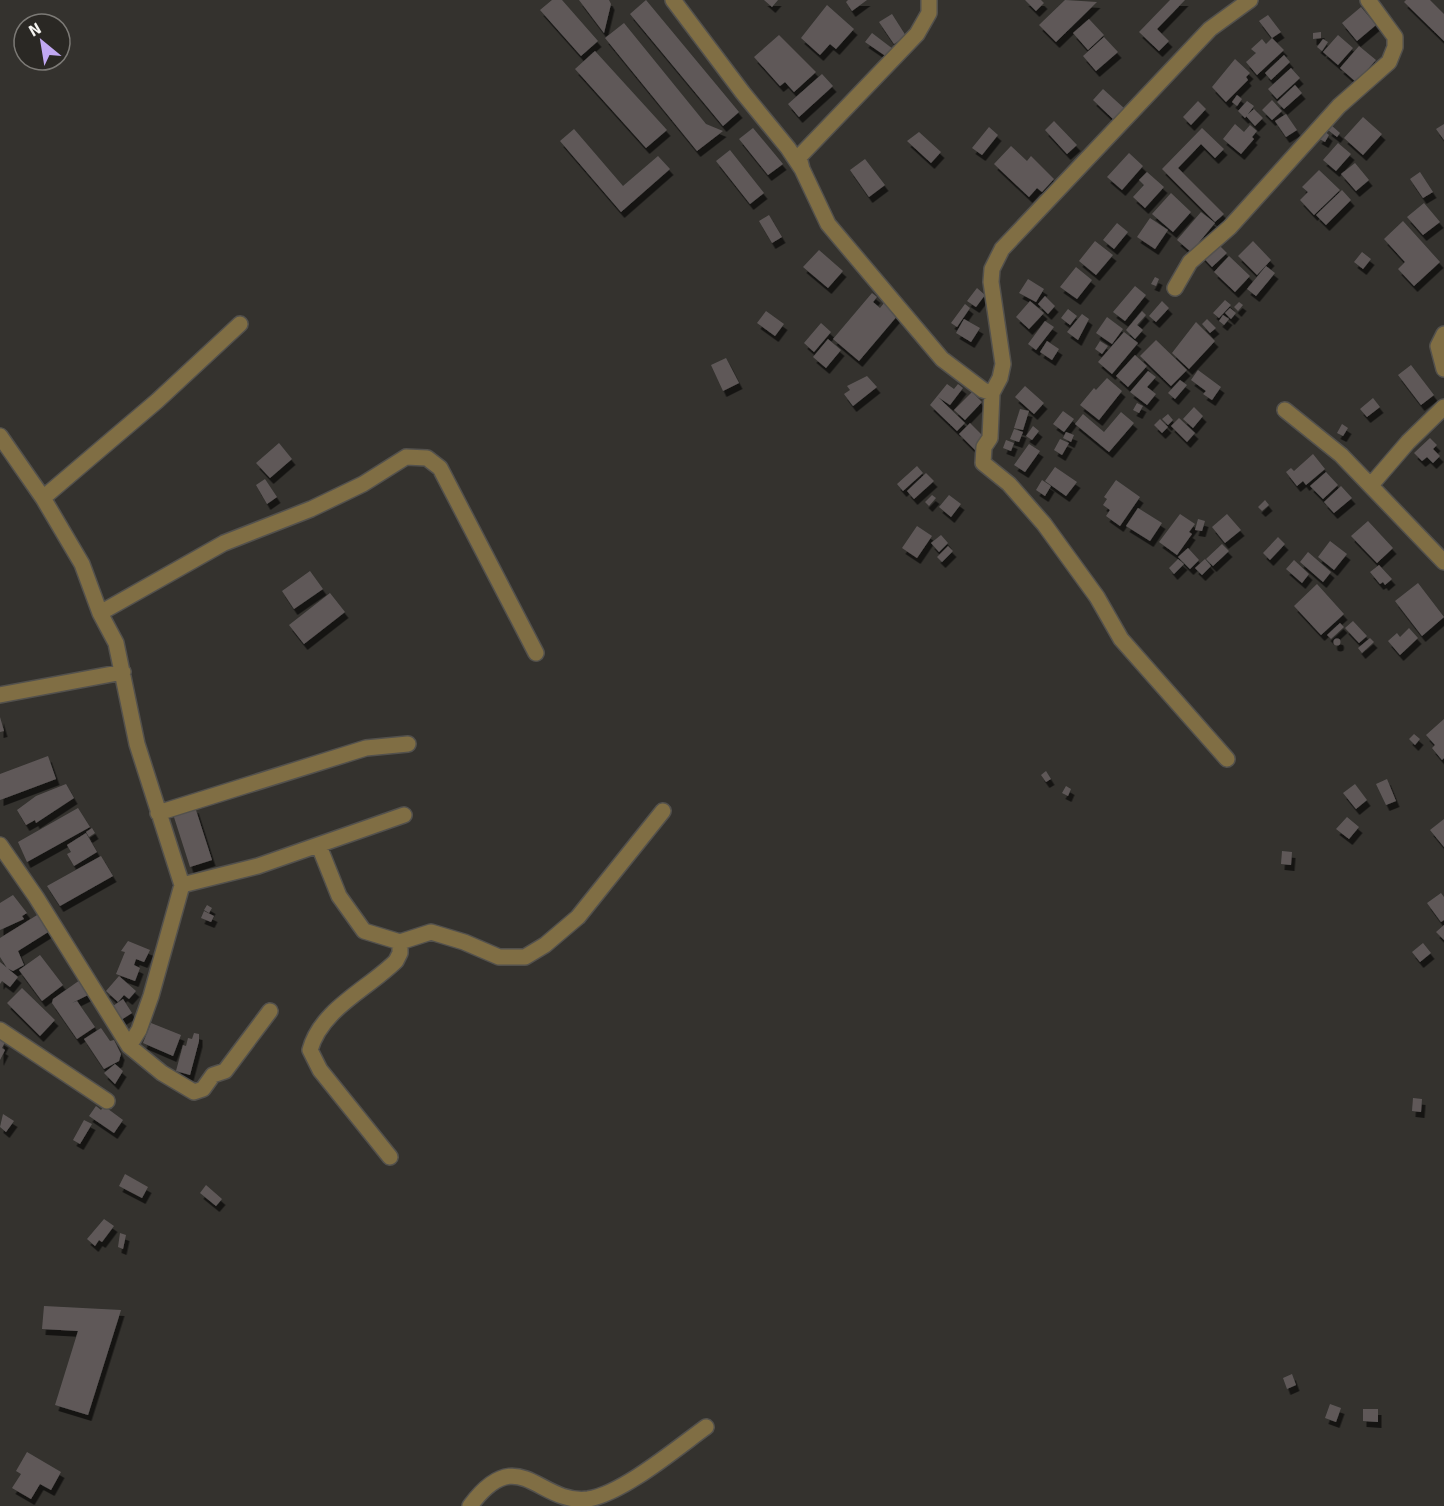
<svg xmlns="http://www.w3.org/2000/svg" width="1444" height="1506" viewBox="0 0 1444 1506" font-family="Signika,sans-serif">
<style>
.building{fill:#5f5959;filter:url(#shadow)}
.lines{fill:none;stroke-linecap:round;stroke-linejoin:round}
.street-casing{stroke:#53514d;stroke-width:18}
.street{stroke:#806e44;stroke-width:15}
</style>
<defs>
<filter id="shadow"><feDropShadow dx="3.5" dy="6" stdDeviation="0" flood-color="#0009"/></filter>
</defs>
<rect width="100%" height="100%" fill="#34322e"/>
<path class="building" d="M552,0H562L598,41L581,56L540,10Z
M579,0H609L611,4L604,33Z
M646,0L739,112L723,126L630,14Z
M764,0H778L772,7Z
M848,0H867L852,11L846,2Z
M1025,0H1041L1044,3L1036,11Z
M1065,0L1097,2L1056,42L1039,25Z
M1170,0H1185L1157,29L1169,41L1159,51L1139,32Z
M1406,0H1430L1444,14V41L1404,2Z
M827,5L854,29L836,49L830,44L820,55L801,38Z
M1361,7L1376,25L1357,41L1342,23Z
M892,14L906,36L894,44L879,22Z
M1268,15L1281,32L1272,38L1259,21Z
M1089,19L1104,35L1088,50L1073,33Z
M624,23L706,124L723,131L697,151L605,38Z
M1321,32V38L1313,39V33Z
M872,33L893,49L887,57L865,42Z
M779,35L816,72L794,92L785,82L780,86L754,57Z
M1338,35L1353,48L1338,65L1323,52Z
M1104,37L1118,52L1096,71L1083,56Z
M1272,38L1284,50L1257,75L1246,62L1256,53L1251,49L1262,39L1266,44Z
M1323,39L1328,42L1322,51L1317,47Z
M1359,46L1376,60L1356,82L1340,68Z
M595,51L667,130L646,148L575,69Z
M1284,55L1290,62L1271,80L1265,73Z
M1235,59L1250,73L1246,77L1248,80L1226,102L1212,87Z
M1291,68L1300,78L1277,99L1268,89Z
M822,74L833,86L799,117L788,104Z
M1295,85L1302,93L1284,109L1277,102Z
M1103,89L1125,109L1114,120L1093,100Z
M1237,95L1242,99L1237,106L1232,102Z
M1272,100L1282,111L1272,120L1262,110Z
M1198,101L1206,109L1191,125L1183,117Z
M1247,101L1254,106L1245,118L1238,111Z
M1254,109L1263,118L1255,126L1246,116Z
M1286,114L1297,130L1286,137L1275,121Z
M1363,117L1382,134L1363,155L1344,138Z
M1054,121L1077,145L1067,154L1045,130Z
M1235,124L1244,132L1250,125L1257,131L1252,137L1254,139L1241,154L1223,139Z
M1444,124V140L1436,129Z
M1331,125L1340,133L1337,137L1328,130Z
M989,127L998,135L982,155L972,148Z
M753,128L783,164L768,175L739,139Z
M1202,128L1224,149L1215,158L1201,144L1178,168L1224,214L1215,222L1162,169Z
M574,129L623,186L658,156L670,169L621,212L560,141Z
M1323,130L1329,135L1325,142L1318,138Z
M919,132L941,152L931,163L907,141Z
M1338,143L1351,154L1336,171L1323,160Z
M1011,146L1027,161L1031,156L1054,179L1042,192L1037,188L1029,197L994,164Z
M730,150L764,193L750,204L716,161Z
M1129,153L1143,166L1122,190L1107,177Z
M865,159L885,185L869,197L850,170Z
M1355,163L1369,180L1356,191L1341,174Z
M1319,170L1340,190L1314,215L1300,200L1308,192L1302,187Z
M1147,172L1164,187L1145,208L1133,197L1144,185L1139,180Z
M1420,172L1433,192L1423,198L1410,179Z
M1342,190L1351,200L1326,225L1316,215Z
M1171,193L1191,212L1173,232L1152,214Z
M1424,203L1440,222L1423,235L1407,217Z
M1201,212L1215,223L1191,252L1177,240Z
M769,215L782,237L772,243L759,221Z
M1150,218L1168,230L1155,249L1137,237Z
M1403,221L1440,262L1414,286L1398,269L1405,262L1384,239Z
M1117,223L1128,232L1114,249L1103,240Z
M1212,238L1227,253L1212,267L1198,252Z
M1095,241L1113,255L1096,275L1079,261Z
M1253,241L1271,260L1257,275L1238,256Z
M819,250L843,271L828,288L803,267Z
M1362,252L1371,259L1363,269L1354,262Z
M1229,256L1250,276L1235,292L1214,272Z
M1266,266L1275,273L1256,296L1247,289Z
M1076,267L1092,280L1077,299L1060,287Z
M1155,277L1159,279L1156,286L1151,284Z
M1028,279L1044,289L1036,302L1019,293Z
M1135,286L1146,295L1125,321L1113,312Z
M977,288L985,295L976,307L967,301Z
M872,293L877,297L873,302L880,308L884,303L898,315L859,361L833,339Z
M1045,296L1055,306L1048,314L1038,304Z
M1225,300L1231,305L1219,318L1213,313Z
M1030,301L1044,313L1029,329L1016,317Z
M1162,301L1169,308L1156,322L1149,316Z
M1239,302L1243,305L1238,311L1234,307Z
M965,304L970,308L957,327L951,323Z
M1230,308L1236,313L1231,319L1225,313Z
M1068,309L1077,316L1070,325L1061,318Z
M766,311L784,324L775,336L757,323Z
M1142,311L1146,315L1137,325L1143,330L1135,339L1126,330Z
M1082,314L1089,319L1078,340L1067,332Z
M1223,315L1229,319L1224,325L1219,321Z
M1107,317L1123,329L1112,344L1096,333Z
M964,319L980,328L971,342L956,333Z
M1207,319L1216,328L1210,333L1202,324Z
M1045,321L1054,327L1036,350L1028,344Z
M1196,322L1215,341L1189,369L1172,353Z
M821,323L831,332L814,352L804,343Z
M1124,332L1138,343L1112,374L1098,362Z
M828,339L841,350L826,368L813,357Z
M1156,340L1187,370L1171,386L1140,356Z
M1047,341L1059,349L1052,360L1040,352Z
M1100,341L1108,346L1102,354L1095,349Z
M1135,355L1147,366L1128,387L1116,376Z
M726,358L739,383L723,391L711,365Z
M1411,365L1434,395L1421,405L1398,375Z
M1198,370L1221,387L1212,400L1203,394L1206,391L1191,380Z
M1148,371L1156,377L1147,387L1156,394L1147,405L1130,392Z
M867,376L877,387L853,406L844,394L850,390L847,386Z
M1107,378L1122,391L1099,420L1080,405L1094,388L1096,390Z
M1180,380L1187,385L1175,399L1168,393Z
M947,384L954,389L958,384L963,388L950,405L938,397L965,423L957,431L930,405Z
M1025,386L1044,403L1034,414L1015,397Z
M972,392L982,402L965,420L954,410Z
M1373,398L1380,407L1367,417L1360,409Z
M1137,403L1143,406L1139,413L1133,410Z
M1194,407L1203,416L1193,428L1183,419Z
M1020,409L1029,411L1023,430L1014,428Z
M1063,411L1074,419L1064,432L1053,424Z
M1121,412L1134,423L1109,452L1075,424L1083,414L1104,432Z
M1168,414L1173,420L1168,425L1162,419Z
M1179,418L1195,433L1187,442L1171,426Z
M1160,419L1168,427L1162,433L1154,425Z
M970,423L987,440L976,451L959,434Z
M1342,424L1348,428L1343,436L1337,433Z
M1033,426L1039,431L1032,440L1026,436Z
M1014,429L1023,432L1019,442L1010,439Z
M1066,432L1074,435L1071,442L1063,438Z
M1430,438L1437,445L1433,449L1440,456L1433,463L1427,457L1422,461L1414,453Z
M1060,439L1069,443L1062,455L1054,450Z
M1006,440L1014,443L1011,451L1003,448Z
M279,443L292,459L270,478L256,463Z
M1029,444L1040,451L1025,472L1014,465Z
M1313,454L1325,469L1306,485L1303,481L1297,486L1286,472L1291,468L1294,471Z
M917,466L923,473L903,491L897,484Z
M1055,467L1077,482L1066,496L1045,481Z
M1326,472L1338,485L1323,499L1310,486Z
M926,473L934,481L914,499L907,491Z
M265,479L277,497L267,504L256,485Z
M1042,480L1051,486L1045,496L1036,490Z
M1116,480L1140,497L1120,526L1106,516L1110,510L1103,505L1107,499L1104,497Z
M1341,486L1352,498L1334,513L1324,502Z
M932,495L936,498L929,506L925,502Z
M949,495L961,504L951,517L939,507Z
M1265,500L1269,505L1262,511L1258,507Z
M1138,508L1162,523L1150,541L1126,526Z
M1180,514L1195,524L1189,532L1192,534L1177,555L1159,542Z
M1227,514L1241,530L1225,543L1212,527Z
M1198,519L1205,521L1202,531L1195,530Z
M1368,521L1393,548L1377,563L1351,536Z
M917,526L932,536L917,558L902,548Z
M941,535L948,543L939,552L931,543Z
M1278,537L1285,544L1270,560L1263,553Z
M1330,541L1347,554L1334,570L1318,557Z
M1222,544L1229,551L1213,566L1206,559Z
M948,546L953,551L942,562L937,557Z
M1188,548L1199,560L1190,569L1178,557Z
M1308,552L1331,572L1323,582L1300,562Z
M1178,559L1184,564L1174,574L1169,568Z
M1205,559L1211,566L1202,575L1195,568Z
M1294,560L1309,574L1302,583L1286,569Z
M1379,565L1392,579L1385,585L1383,582L1380,584L1370,572Z
M310,571L323,589L294,609L282,591Z
M1418,583L1444,617L1422,636L1395,601Z
M1317,584L1344,614L1321,635L1294,606Z
M330,593L345,612L304,644L289,625Z
M1353,621L1367,636L1359,643L1345,628Z
M1340,623L1344,627L1331,639L1327,635Z
M1409,628L1418,638L1400,655L1388,641L1397,633L1400,637Z
M1370,638L1374,642L1362,653L1358,648Z
M1333.5 642a3.5 3.5 0 1 1 7 0a3.5 3.5 0 1 1-7 0Z
M0,717L4,731L0,732Z
M1444,719V758L1442,760L1432,748L1435,745L1426,735Z
M1414,734L1420,739L1415,745L1409,739Z
M48,756L56,779L0,800V774Z
M1046,771L1051,779L1046,782L1041,775Z
M1387,779L1396,801L1386,805L1376,784Z
M66,784L74,798L36,823L35,820L26,825L17,810L36,796Z
M1355,784L1367,800L1356,809L1343,793Z
M1066,786L1071,789L1068,796L1062,793Z
M195,807L212,860L190,867L173,814Z
M78,808L90,827L27,862L18,842Z
M1347,817L1359,827L1349,839L1336,829Z
M1444,819V847L1430,830Z
M92,828L95,833L89,837L86,832Z
M86,833L97,852L74,866L67,854L71,852L67,845Z
M1282,851L1292,852L1291,865L1281,864Z
M101,856L113,876L60,906L47,886Z
M1441,893L1444,897V920L1441,922L1427,903Z
M13,895L27,913L22,916L24,919L0,930V903Z
M207,905L212,908L209,913L204,910Z
M204,911L214,916L211,922L201,918Z
M42,912L53,929L18,951L24,965L13,971L7,968L0,957V938Z
M1444,925V940L1436,932Z
M128,941L150,950L144,962L136,959L134,965L140,968L135,981L116,974L125,952L121,951Z
M1423,943L1431,953L1420,962L1412,952Z
M40,955L63,985L42,1001L19,970Z
M0,962L18,977L10,987L2,981L0,984Z
M119,976L136,991L129,999L124,995L118,1002L106,991Z
M80,980L90,994L72,1003L77,1001L95,1027L77,1039L52,1003L53,999Z
M22,988L55,1020L40,1036L7,1003Z
M123,999L132,1013L121,1020L113,1006Z
M151,1023L181,1035L173,1056L143,1043Z
M101,1028L110,1041L114,1040L121,1054L119,1061L104,1069L84,1039Z
M194,1033L199,1034V1041L190,1075L176,1071L183,1045L186,1046L188,1038L192,1039Z
M0,1039L5,1042L2,1048L5,1050L0,1060Z
M115,1064L123,1071L115,1084L104,1073Z
M1413,1098L1422,1099L1421,1112L1412,1111Z
M96,1106L101,1110L104,1106L123,1120L114,1133L89,1116Z
M3,1114L14,1121L6,1132L0,1127Z
M84,1120L92,1124L80,1144L73,1140Z
M125,1174L148,1187L142,1198L119,1186Z
M206,1185L222,1199L216,1206L200,1193Z
M104,1219L114,1226L102,1242L99,1240L95,1246L87,1239Z
M120,1233L126,1235L123,1249L118,1247Z
M44,1306L121,1310L88,1415L55,1405L78,1331L42,1329Z
M1292,1374L1296,1385L1287,1389L1283,1378Z
M1330,1404L1341,1408L1336,1422L1325,1418Z
M1363,1409H1378V1422L1363,1421Z
M27,1452L61,1472L51,1490L40,1484L31,1499L12,1488L21,1474L16,1471Z"/>
<g class="lines">
<g class="street-casing">
<path id="street" d="M673,0L743,93L788,148L802,169L828,224L942,359L983,390L992,393
M802,169L799,157L917,34L929,13V0
M1175,288L1190,262L1230,227L1339,106L1389,62L1395,47V37L1368,0
M1444,334L1438,346L1444,369
M1285,410L1341,455L1444,562
M0,436L43,498L82,564L100,613L116,643L137,744L182,885
M1371,485L1408,442L1444,407
M43,498L157,401L240,324
M100,613L224,543L311,509L363,484L406,457L427,458L440,468L536,653
M0,695L123,672
M1227,759L1121,639L1097,597L1044,524L1009,484L983,463L984,447L990,438L992,393L1000,378L1003,364L991,282L992,269L1002,249L1210,29L1250,0
M158,813L366,748L408,744
M0,845L36,897L129,1046L162,1073L194,1092L203,1089L213,1075L225,1071L270,1011
M319,846L339,896L364,931L400,942L431,932L464,942L499,957H525L545,945L578,917L663,811
M0,1030L107,1101
M129,1046L139,1030L151,996L182,885L258,866L404,815
M390,1157L320,1070L310,1050C321,1009 368,989 396,961L400,953V942
M470,1506C519,1440 538,1505 588,1499C622,1494 677,1448 706,1427"/>
</g>
<use href="#street" class="street"/>
</g>
<g transform="translate(42 42) rotate(330)"><circle r="28" fill="#2a2824" stroke="#7c7a76" stroke-width="1.5"/>
<path d="M0-4.5L10 22L0 15L-10 22Z" fill="#c1a8f3"/>
<text y="-9" font-size="16" font-weight="bold" text-anchor="middle" fill="#f6f5f2">N</text>
</g>
</svg>
